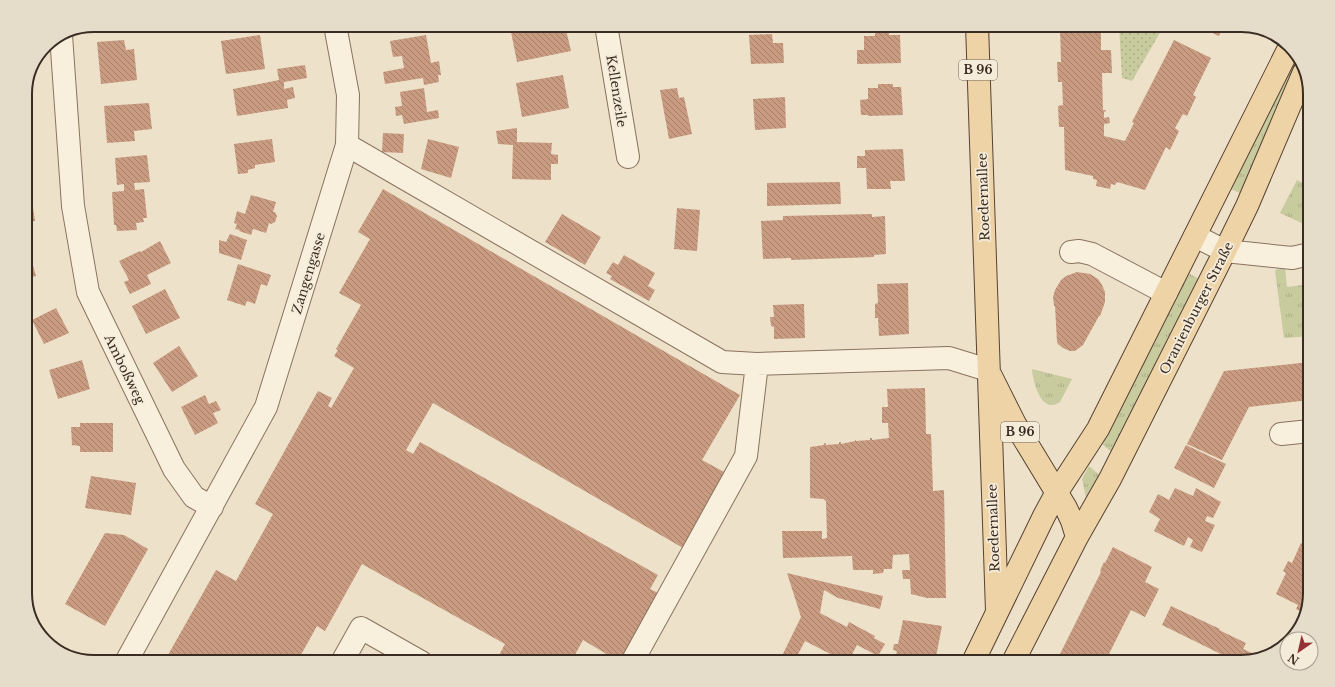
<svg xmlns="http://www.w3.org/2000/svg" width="1335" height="687" viewBox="0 0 1335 687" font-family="'Libre Baskerville',serif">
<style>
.grass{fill:url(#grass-tufts)}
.park{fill:url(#park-dots)}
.building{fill:url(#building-back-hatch)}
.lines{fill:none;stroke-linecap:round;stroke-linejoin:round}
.minor-casing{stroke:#89735f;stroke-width:24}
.major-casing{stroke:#574233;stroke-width:24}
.minor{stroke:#f8efdd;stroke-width:22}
.major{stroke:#edd3a5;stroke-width:22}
.labels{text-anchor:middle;stroke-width:3.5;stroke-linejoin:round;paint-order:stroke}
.shield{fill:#f5ebd9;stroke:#726559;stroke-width:1}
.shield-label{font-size:12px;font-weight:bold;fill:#3a2c22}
.street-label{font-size:13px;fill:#3a2c22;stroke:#f5ebd9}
.rim{fill:none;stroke:#3a2c22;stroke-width:2}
</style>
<defs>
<pattern id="grass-tufts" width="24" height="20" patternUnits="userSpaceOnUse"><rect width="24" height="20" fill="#c7cb9e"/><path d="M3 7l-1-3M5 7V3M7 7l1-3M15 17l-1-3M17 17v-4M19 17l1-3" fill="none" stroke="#acae88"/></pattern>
<pattern id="park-dots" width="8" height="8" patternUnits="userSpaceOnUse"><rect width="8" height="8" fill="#c7cb9e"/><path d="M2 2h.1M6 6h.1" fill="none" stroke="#acae88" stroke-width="1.8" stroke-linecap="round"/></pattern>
<pattern id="building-back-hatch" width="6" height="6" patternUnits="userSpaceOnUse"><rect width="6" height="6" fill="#c99c82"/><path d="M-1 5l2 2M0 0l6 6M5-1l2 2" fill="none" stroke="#a47f6a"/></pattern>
</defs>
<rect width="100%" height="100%" fill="#ede1ca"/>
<path class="grass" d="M1297,55L1301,63L1244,195L1231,189Z
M1297,180L1310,187V227L1280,213Z
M1285,268L1287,287L1310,284V336L1284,338L1275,271L1277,269Z
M1188,273L1203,281L1116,456L1102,444Z
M1032,369L1072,379L1060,402C1041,415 1033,382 1032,369Z
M1089,466L1104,479L1087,503L1082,479Z"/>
<path class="park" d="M1119,25H1145L1161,31L1132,81L1122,78Z"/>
<path class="building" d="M113,25H143V28L127,29L126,26L113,28Z
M522,25H565L571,51L517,62L510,27Z
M645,25H667V26L645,28Z
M1204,25H1224L1219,36L1202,28Z
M1101,27V50H1111L1112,73H1102L1103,110H1106V111L1104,112V118L1109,117L1110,123L1104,124V136L1125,141L1134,123L1132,122L1174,40L1211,58L1193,95L1196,97L1187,116L1183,114L1175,128L1179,131L1170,150L1166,147L1145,190L1117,182L1115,185L1111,184L1110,189L1096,186L1097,180L1093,179V176L1065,170L1064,127H1059L1058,106L1063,105L1062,82H1058L1057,62H1061L1060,28Z
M889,31V35H900L901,63L857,64V50H864V36H875V32Z
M772,34L773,43H783L784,63L751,64L749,35Z
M260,35L265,69L226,74L221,41Z
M426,35L431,63L439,61L441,75H438L439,82L424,85L423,78L385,84L383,72L404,68L402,56L393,57L390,41Z
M124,40L126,50L134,49L137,80L101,84L97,42Z
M305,65L307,78L284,82V89L293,87L295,98L287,100L288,108L237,116L233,89L279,80L277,69Z
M563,75L569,108L522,117L516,83Z
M878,84H893V87H901L903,115L868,116V115H861L860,100L868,99V88H878Z
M424,88L427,112L438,110L439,118L404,124L402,115L396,116L395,107L402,106L400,92Z
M677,88L679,98L684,97L692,134L669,139L660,90Z
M785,97L786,128L755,130L753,99Z
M149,103L152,129L134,131L135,141L107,143L104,106Z
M517,128V142L552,143L551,154L558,155V164H551V180L512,179L513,145L498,144L496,131Z
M383,133L404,134L403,153L382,152Z
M25,138H31L33,151H25Z
M272,139L275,162L255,165V168L248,170V173L238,174L234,144Z
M428,139L459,147L451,178L421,169Z
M903,149L905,181H890L891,189H867L866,168H857V156H865V150Z
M147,155L150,182L134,183L135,190L144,189L147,218H143L144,222L136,223L137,230L117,231L116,225H114L112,192L124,191V184L117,185L115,158Z
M25,181H29L35,221L25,222Z
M840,182L841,204L767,206V183Z
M383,189L740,395L702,460L726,473L683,548L433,403L406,450L413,454L420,442L658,575L650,589L658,593L620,662L583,640L571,662H540L532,657L529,662H502L497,659L505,644L362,564L325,631L317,626L297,662H164L216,570L236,581L273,514L255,504L318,391L332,398L328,406L331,408L354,368L334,356L338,350L336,349L361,305L339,293L370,239L358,232Z
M251,195L276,202L273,212H275L277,216L275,222L271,224L269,223L266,233L253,229L251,235L239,231L240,230L235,229L237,224L234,223L237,211L245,214Z
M677,208L700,210L697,251L674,249Z
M562,214L601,237L585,265L545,242Z
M872,214V217L885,216L886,254L874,255V257L791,260V258L763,259L761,221L783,220V216Z
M230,234L247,240L241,260L219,253V240L226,242Z
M160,241L171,263L147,275L151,284L130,294L124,282L129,280L119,261L140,251L141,252Z
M25,244H27L36,276L25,279Z
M624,255L655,273L648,286L655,290L649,301L610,279L612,276L606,273L613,262L618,265Z
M238,264L271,275L267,286L261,284L255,304L247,301L245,306L227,300Z
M1077,272L1090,274L1098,279L1102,285L1105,292V302L1100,316H1099L1083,345L1075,351H1070L1063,348L1058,344L1057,342L1055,306H1054L1053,297L1055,290L1061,280L1066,276Z
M908,283L909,334L879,336L878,318H875V304L878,303L877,284Z
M165,289L180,318L146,334L132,306Z
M804,304L805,338L774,339V327L771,326L770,317H774L773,305Z
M56,308L69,333L44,344L32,320Z
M179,346L198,376L172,392L153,363Z
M82,360L90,389L58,399L49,370Z
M1310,362V400L1249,407L1222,460L1187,444L1224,371Z
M925,388L926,434H931L933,491L944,490L946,598H927L911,594L910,579H903L902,570H910L909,554L893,555L892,569H884L883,573L873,574V570H853L852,556L783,558L782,531H822V539L827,538L826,501L824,500V499L810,498V447L824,445V443H826V445L839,444V442H841V444L855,441V440H856V441L870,440V438H872V440L889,438L888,423H882V407H888L887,389Z
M205,395L209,404L216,401L221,410L213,413L218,423L195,435L181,407Z
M80,423H113V452H80V446L72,445L71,427H80Z
M1186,445L1226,464L1214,488L1174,468Z
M91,476L136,483L131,515L85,508Z
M1175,488L1193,496L1196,488L1221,502L1213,518L1207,516L1205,521L1215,525L1202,552L1190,547L1193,540L1188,537L1184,546L1154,531L1160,519L1149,512L1158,494L1169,500Z
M105,533L124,535L148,549L105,626L65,604Z
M1301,543L1310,548V593L1305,614L1296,609L1298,605L1276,594L1286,573L1283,571L1288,561L1292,563Z
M1113,547L1152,567L1145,582L1159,589L1145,617L1131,610L1105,662H1056L1101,572L1100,571L1104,562L1105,563Z
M787,573L883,596L880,609L838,598L824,590L820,613L847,627L849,622L875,636L874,638L885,644L878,656L857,645L848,662H846L805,641L794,662H779L801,617Z
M1171,606L1220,629L1219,630L1246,643L1243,649L1252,653L1249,660L1237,662L1162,625Z
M903,620L942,626L935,662H894L897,651L893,650L894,644H898Z"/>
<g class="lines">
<g class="minor-casing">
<path id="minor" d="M606,25L628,157
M61,35L73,206L88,292L174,469L194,497L212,507
M347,145L722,362L757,364L949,358L988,370
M1195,236L1225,251L1292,258L1310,254
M1071,252L1079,251L1092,254L1166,293
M1281,434L1310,431
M126,662L266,407L347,145L348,95L335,25
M342,662L361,628L421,662
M632,662L746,456L757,364"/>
</g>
<g class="major-casing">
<path id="major" d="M977,25L997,611
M991,376L1015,424L1066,508L1072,521L1077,537
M973,662L1044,516L1057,492L1098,429L1289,48
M1013,662L1077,537L1110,479L1225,251L1247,206L1304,72"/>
</g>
<use href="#minor" class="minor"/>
<use href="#major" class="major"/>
</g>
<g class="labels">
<g class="shield">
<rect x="959" y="60" width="38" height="20" rx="3"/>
<rect x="1001" y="422" width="38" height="20" rx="3"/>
</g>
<g class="shield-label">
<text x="978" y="74">B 96</text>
<text x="1020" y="436">B 96</text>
</g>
<g class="street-label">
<text transform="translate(617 91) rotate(81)" y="5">Kellenzeile</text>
<text transform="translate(983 197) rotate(-92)" y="5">Roedernallee</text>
<text transform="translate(308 273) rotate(-73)" y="5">Zangengasse</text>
<text transform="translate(1196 308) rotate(-63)" y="5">Oranienburger Straße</text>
<text transform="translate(125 369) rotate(64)" y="5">Amboßweg</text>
<text transform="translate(993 528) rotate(-92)" y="5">Roedernallee</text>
</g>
</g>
<path d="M0 0H1335V687H0ZM94 32H1241A62 62 0 0 1 1303 94V593A62 62 0 0 1 1241 655H94A62 62 0 0 1 32 593V94A62 62 0 0 1 94 32Z" fill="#e6dcca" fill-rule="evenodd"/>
<path class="rim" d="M94 32H1241A62 62 0 0 1 1303 94V593A62 62 0 0 1 1241 655H94A62 62 0 0 1 32 593V94A62 62 0 0 1 94 32Z"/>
<g transform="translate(1299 651) rotate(214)"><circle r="19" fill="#f5ebd9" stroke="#aa9f90"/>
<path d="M0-3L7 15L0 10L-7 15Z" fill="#953237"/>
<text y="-6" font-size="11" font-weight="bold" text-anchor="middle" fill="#3a2c22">N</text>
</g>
</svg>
